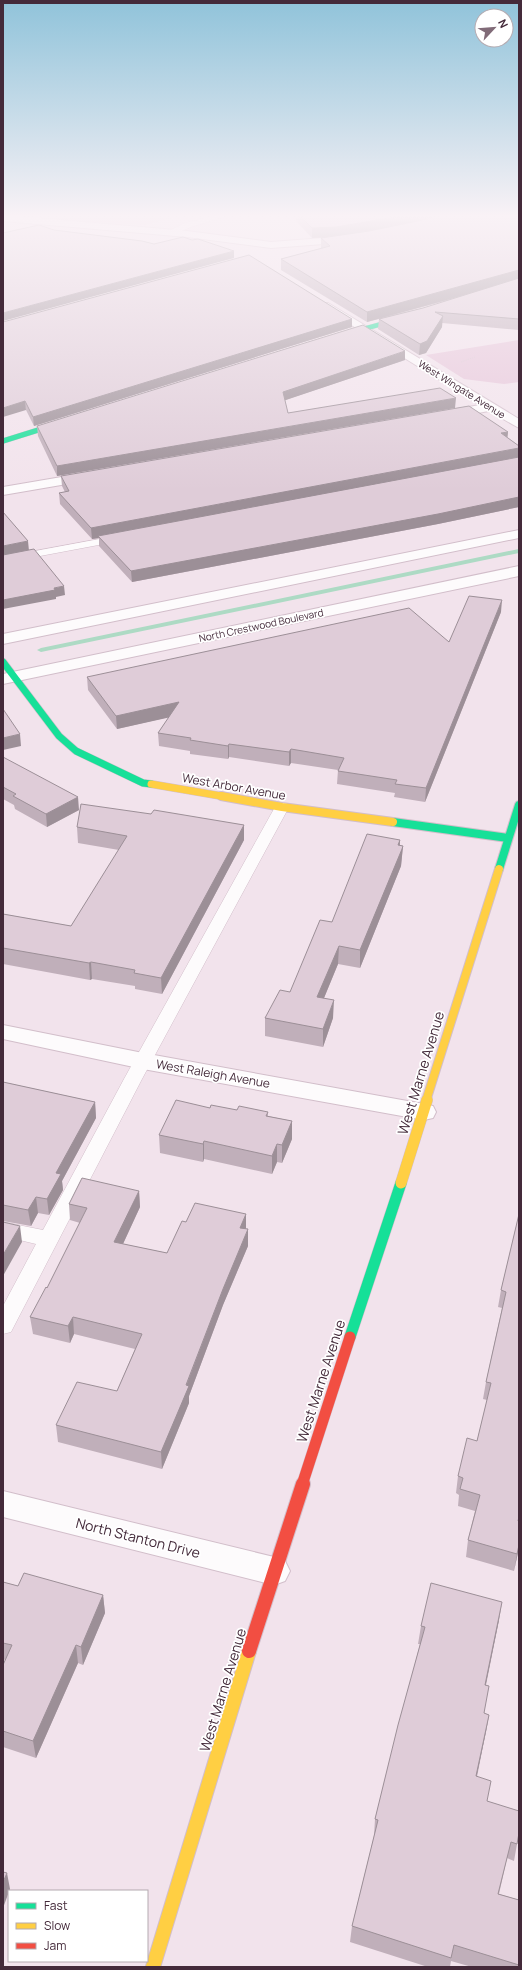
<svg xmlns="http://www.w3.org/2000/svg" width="522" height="1970" viewBox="0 0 522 1970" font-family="Manrope,sans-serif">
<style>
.green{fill:#e6c5d9}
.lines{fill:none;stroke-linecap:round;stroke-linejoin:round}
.stream{fill:#addac4;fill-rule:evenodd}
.lane-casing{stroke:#d2beca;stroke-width:1}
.street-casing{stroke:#d2beca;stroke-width:2}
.fast-far4-casing{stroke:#d2beca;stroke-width:5}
.fast-far3-casing{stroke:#d2beca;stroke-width:6}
.fast-far2-casing{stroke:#d2beca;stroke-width:8}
.fast-far1-casing{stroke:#d2beca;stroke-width:10}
.fast-casing{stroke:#d2beca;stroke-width:12}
.slow-far3-casing{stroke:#d2beca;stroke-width:8}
.slow-far2-casing{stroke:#d2beca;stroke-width:10}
.slow-far1-casing{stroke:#d2beca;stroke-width:12}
.slow-casing{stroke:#d2beca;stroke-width:16}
.jam-far1-casing{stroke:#d2beca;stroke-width:12}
.jam-casing{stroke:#d2beca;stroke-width:16}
.path{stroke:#cec6ca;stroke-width:1;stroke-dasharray:0.5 1.5;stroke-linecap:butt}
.lane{fill:#fdfbfc;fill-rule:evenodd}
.street{fill:#fdfbfc;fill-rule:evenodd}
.fast-far4{stroke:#16e098;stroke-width:4.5}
.fast-far3{stroke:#16e098;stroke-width:5.5}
.fast-far2{stroke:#16e098;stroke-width:7}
.fast-far1{stroke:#16e098;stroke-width:8}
.fast{stroke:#16e098;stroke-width:11}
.slow-far3{stroke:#ffcf43;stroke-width:7}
.slow-far2{stroke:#ffcf43;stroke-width:8}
.slow-far1{stroke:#ffcf43;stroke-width:11}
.slow{stroke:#ffcf43;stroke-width:14}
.jam-far1{stroke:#f24e42;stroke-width:11}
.jam{stroke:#f24e42;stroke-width:14}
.wall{fill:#c0afba;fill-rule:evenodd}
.shaded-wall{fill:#9c8f97}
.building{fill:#dfccd8;stroke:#9c8f97}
.labels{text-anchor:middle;stroke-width:3.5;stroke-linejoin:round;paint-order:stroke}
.far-street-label{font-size:10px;fill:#442a3a;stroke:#fff}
.street-label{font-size:12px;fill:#442a3a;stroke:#fff}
.near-street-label{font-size:14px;fill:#442a3a;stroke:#fff}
</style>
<rect width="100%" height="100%" fill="#f2e3ec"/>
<path class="green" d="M3,215H183L145,225L3,216Z
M519,340V382L504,384L464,379L426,355Z"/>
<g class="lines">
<path class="stream" d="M519,549V553L41,652L37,650L41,648Z"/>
<g class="lane-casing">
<path id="lane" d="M219,215H230L191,227L172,235L165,233L185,223Z
M121,535L125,536L127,538L125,540L3,563V557Z
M282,803L287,804L289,807L142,1079L11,1332L3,1334V1306L36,1244L3,1236V1222L43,1230L124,1079L275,807L277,804Z"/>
</g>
<g class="street-casing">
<path id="street" d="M3,215L187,231L271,242L350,236L355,239L350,242L271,248L187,237L3,221Z
M328,303L519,419V428L489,411L444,419L440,418L438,415L440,412L480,405L324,308L323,306L324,304Z
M91,472L96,473L98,476L96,479L3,495V487Z
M519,530V538L3,644V634Z
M519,566V576L3,684V674Z
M3,1025L143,1053L424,1104L433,1106L436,1112L433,1118L424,1120L143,1069L3,1039Z
M3,1491L274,1557L285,1561L290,1571L285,1581L274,1585L3,1517Z"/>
</g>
<g class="fast-far4-casing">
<path id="fast-far4" d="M338,336L407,317"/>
</g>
<g class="fast-far3-casing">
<path id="fast-far3" d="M3,441L67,421"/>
</g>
<g class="fast-far2-casing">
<path id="fast-far2" d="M3,662L59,736L76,751L143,783L151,784"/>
</g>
<g class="fast-far1-casing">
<path id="fast-far1" d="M393,822L508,838
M499,869L519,805"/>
</g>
<g class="fast-casing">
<path id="fast" d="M350,1337L401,1183"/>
</g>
<g class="slow-far3-casing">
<path id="slow-far3" d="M151,784L227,797"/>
</g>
<g class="slow-far2-casing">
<path id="slow-far2" d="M221,796L282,807L393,822
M426,1101L499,869"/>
</g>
<g class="slow-far1-casing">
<path id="slow-far1" d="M401,1183L427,1100"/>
</g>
<g class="slow-casing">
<path id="slow" d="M153,1967L249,1651"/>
</g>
<g class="jam-far1-casing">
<path id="jam-far1" d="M302,1485L350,1337"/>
</g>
<g class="jam-casing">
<path id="jam" d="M249,1651L303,1484"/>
</g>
<path class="path" d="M461,362L475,357"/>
<use href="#lane" class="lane"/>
<use href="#street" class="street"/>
<use href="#fast-far4" class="fast-far4"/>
<use href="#fast-far3" class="fast-far3"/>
<use href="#fast-far2" class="fast-far2"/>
<use href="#fast-far1" class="fast-far1"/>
<use href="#fast" class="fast"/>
<use href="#slow-far3" class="slow-far3"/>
<use href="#slow-far2" class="slow-far2"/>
<use href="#slow-far1" class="slow-far1"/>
<use href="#slow" class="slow"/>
<use href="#jam-far1" class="jam-far1"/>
<use href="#jam" class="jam"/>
</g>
<path class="wall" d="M296,215H519V330L442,323V327L426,353L419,355L378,329L379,319L367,322L281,270V259L322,248H321V238L325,237L312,238L296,221ZM456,298L423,308L397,314Z
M352,319V327L34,426L26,410L3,322Z
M405,360L285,400L288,413L455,408L57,476L38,436L37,426Z
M508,432L507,437L519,446V507L438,524L132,582L99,546V538L92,539L60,504L59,493L65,492L62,486L61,476Z
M501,612L425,802L394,797L395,793L337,784L338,770L291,763L289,766L229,757L228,759L190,754V751L159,746L158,733L169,717L117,729L88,690L87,677L449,642Z
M3,757L79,810L47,827L15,809L14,805L3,799Z
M151,814L244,825V840L162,994L135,989V986L92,979L90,980L3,964V914L71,926L119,850L78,843L77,827Z
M400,840V845L403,846L401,866L360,968L338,964L324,998L333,1018L323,1047L265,1036V1018L290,992L332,922Z
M3,1082L95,1102L96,1118L62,1181L63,1190L49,1215L38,1213L31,1226L3,1221Z
M210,1108L237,1110L268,1112V1116L292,1121V1139L282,1163L277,1162L272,1174L204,1159L203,1162L160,1153L159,1135Z
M139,1191L140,1207L123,1244L167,1253L186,1222L246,1214V1229L248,1246L223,1305L189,1396V1403L162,1469L58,1442L56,1425L117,1391L135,1349L74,1334L70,1343L33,1334L30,1317L47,1288L80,1223L70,1220L69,1204Z
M519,1214V1548L514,1571L466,1557L468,1540L475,1511L458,1506L459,1495L456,1493L458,1476L477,1441L487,1400L483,1399L486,1382L502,1308L498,1307L501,1290Z
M3,1582L18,1586L103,1595L105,1613L83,1665L78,1663L36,1758L3,1747V1665L5,1660L3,1659Z
M499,1620L486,1685L484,1713L489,1715L477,1777L487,1801L517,1844L514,1861L507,1858L499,1894L519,1900V1967H472L451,1961L450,1967H428L350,1942L352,1926L374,1836L375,1819L420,1644H418L421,1626Z"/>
<path class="shaded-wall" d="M406,215H446L405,225L336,237L312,238V228Z
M234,251V258L3,321V313Z
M519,270V280L367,322V312Z
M443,316L442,327L426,353L419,355L420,344Z
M352,319V327L34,426L33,417Z
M405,351V360L283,401V392Z
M456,398L455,408L57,476V466Z
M25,401L26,410L3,417V408Z
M508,432L507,442L501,433Z
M519,448V459L98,536L99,538L92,539L91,528Z
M519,497V507L438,524L132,582L131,571Z
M28,541L29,551L3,555V546Z
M64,586L65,595L56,597V599L3,609V600Z
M502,600L501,612L425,802L426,788Z
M179,702L180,715L117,729L116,716Z
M20,734L21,746L3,750V738Z
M229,744V757L228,759V746Z
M291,749V763L289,766V752Z
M78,797L79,810L47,827L46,814Z
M244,825V840L162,994L161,978Z
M400,840L399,855L403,846L401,866L360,968V950Z
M339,946L338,964L317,1015V997Z
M91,962L92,979L90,980L89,963Z
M334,1000L333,1018L323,1047V1029Z
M95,1102L96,1118L62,1181L63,1190L49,1215L47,1199L56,1173Z
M292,1121V1139L282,1163V1145Z
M204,1141V1159L203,1162V1144Z
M277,1144V1162L272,1174V1156Z
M139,1191L140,1207L116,1259L114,1242Z
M36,1197L38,1213L31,1226L28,1210Z
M246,1214V1231L240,1228Z
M20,1226L22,1242L3,1276V1255Z
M248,1229V1246L223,1305L189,1396V1403L162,1469L161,1452L223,1289Z
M73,1317L74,1334L70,1343L68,1326Z
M519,1545V1548L514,1571L517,1554Z
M103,1595L105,1613L83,1665L81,1647Z
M502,1602L499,1620L482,1703L485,1685Z
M76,1645L78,1663L36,1758L33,1741Z
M489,1715L486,1732L473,1793L476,1776Z
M7,1873L10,1889L3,1908V1882Z"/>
<path class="building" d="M299,215H406L336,227L312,228Z
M442,215H519V270L367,312L281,259L330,246L321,238L369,231L418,221Z
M39,225L54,230L142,241L154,244L183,237L192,240L198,239L234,251L3,313V233Z
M249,255L352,319L33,417L25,401L3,408V322Z
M519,278V319L435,312L443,316L427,341L420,344L379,319L423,308Z
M363,325L405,351L283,392L288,413L440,388L456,398L57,466L37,426Z
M469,406L508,432L501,433L519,446V448L91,528L59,493L69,491L61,476Z
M519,457V497L438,514L131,571L98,536Z
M3,512L28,541L3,546Z
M34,549L64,586L54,588L55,590L3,600V555Z
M469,596L502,600L426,788L395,784L397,780L338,771L344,758L291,749L289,752L229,744L228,746L190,740L191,738L158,733L179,702L116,716L87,677L409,608L449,642Z
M3,709L20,734L3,738Z
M3,757L78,797L46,814L13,796L16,794L3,787Z
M81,804L151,814L154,810L244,825L161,978L134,973L135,970L91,962L89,963L3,948V914L71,926L127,836L77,827Z
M367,834L400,840L398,845L403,846L402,849L360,950L339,946L317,997L334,1000L323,1029L265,1018L280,990L290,992L320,920L332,922Z
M3,1082L95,1102L56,1173L61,1174L47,1199L36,1197L28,1210L3,1205Z
M176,1100L210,1108L211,1105L237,1110L239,1106L268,1112L266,1116L292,1121L282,1145L277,1144L272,1156L204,1141L203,1144L159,1135Z
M82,1178L139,1191L114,1242L167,1253L182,1221L186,1222L195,1203L246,1214L240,1228L248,1229L223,1289L186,1385L189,1386L161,1452L56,1425L77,1382L117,1391L142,1334L73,1317L68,1326L30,1317L46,1287L47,1288L87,1208L69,1204Z
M519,1214V1517L518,1521H519V1545L517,1554L468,1540L480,1495L460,1489L463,1478L458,1476L467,1438L477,1441L491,1383L486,1382L506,1292L501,1290Z
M3,1222L20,1226L3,1255Z
M24,1573L103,1595L81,1647L76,1645L33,1741L3,1731V1665L12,1645L3,1643V1582L18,1586Z
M431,1583L502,1602L485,1685L489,1686L484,1713L489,1715L476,1776L491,1781L487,1801L519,1811V1833L517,1844L511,1842L498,1894L519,1900V1965L454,1945L451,1958L352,1926L378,1820L375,1819L398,1725L425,1627L421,1626Z
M3,1872L7,1873L3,1882Z"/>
<linearGradient id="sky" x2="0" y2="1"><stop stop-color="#90c3da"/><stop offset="0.44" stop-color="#f9f2f6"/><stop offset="1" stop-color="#f9f2f6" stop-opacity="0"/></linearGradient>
<rect width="522" height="491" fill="url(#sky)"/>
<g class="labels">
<g class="far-street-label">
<text transform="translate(462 389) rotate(32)" y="4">West Wingate Avenue</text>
<text transform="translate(261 625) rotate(-12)" y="4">North Crestwood Boulevard</text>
</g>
<g class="street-label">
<text transform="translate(234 787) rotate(10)" y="4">West Arbor Avenue</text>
<text transform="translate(213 1074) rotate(10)" y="4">West Raleigh Avenue</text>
</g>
<g class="near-street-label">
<text transform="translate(421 1073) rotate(-73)" y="5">West Marne Avenue</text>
<text transform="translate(321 1381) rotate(-72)" y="5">West Marne Avenue</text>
<text transform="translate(138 1538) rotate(14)" y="5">North Stanton Drive</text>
<text transform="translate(223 1690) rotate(-73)" y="5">West Marne Avenue</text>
</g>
</g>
<rect width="522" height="1970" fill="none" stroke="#442a3a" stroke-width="8"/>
<rect x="8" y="1890" width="140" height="72" fill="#ffffff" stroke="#b4aab0"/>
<rect x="16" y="1903" width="20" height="6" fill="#16e098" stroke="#b4aab0"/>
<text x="44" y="1910" font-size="12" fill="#442a3a">Fast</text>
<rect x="16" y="1923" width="20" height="6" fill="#ffcf43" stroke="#b4aab0"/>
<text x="44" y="1930" font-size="12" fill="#442a3a">Slow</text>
<rect x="16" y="1943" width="20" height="6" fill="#f24e42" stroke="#b4aab0"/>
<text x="44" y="1950" font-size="12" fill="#442a3a">Jam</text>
<g transform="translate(494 28) rotate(64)"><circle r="19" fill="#ffffff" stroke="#b4aab0"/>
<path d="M0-3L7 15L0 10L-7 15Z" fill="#816b78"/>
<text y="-6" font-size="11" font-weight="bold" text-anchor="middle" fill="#442a3a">N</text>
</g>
</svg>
